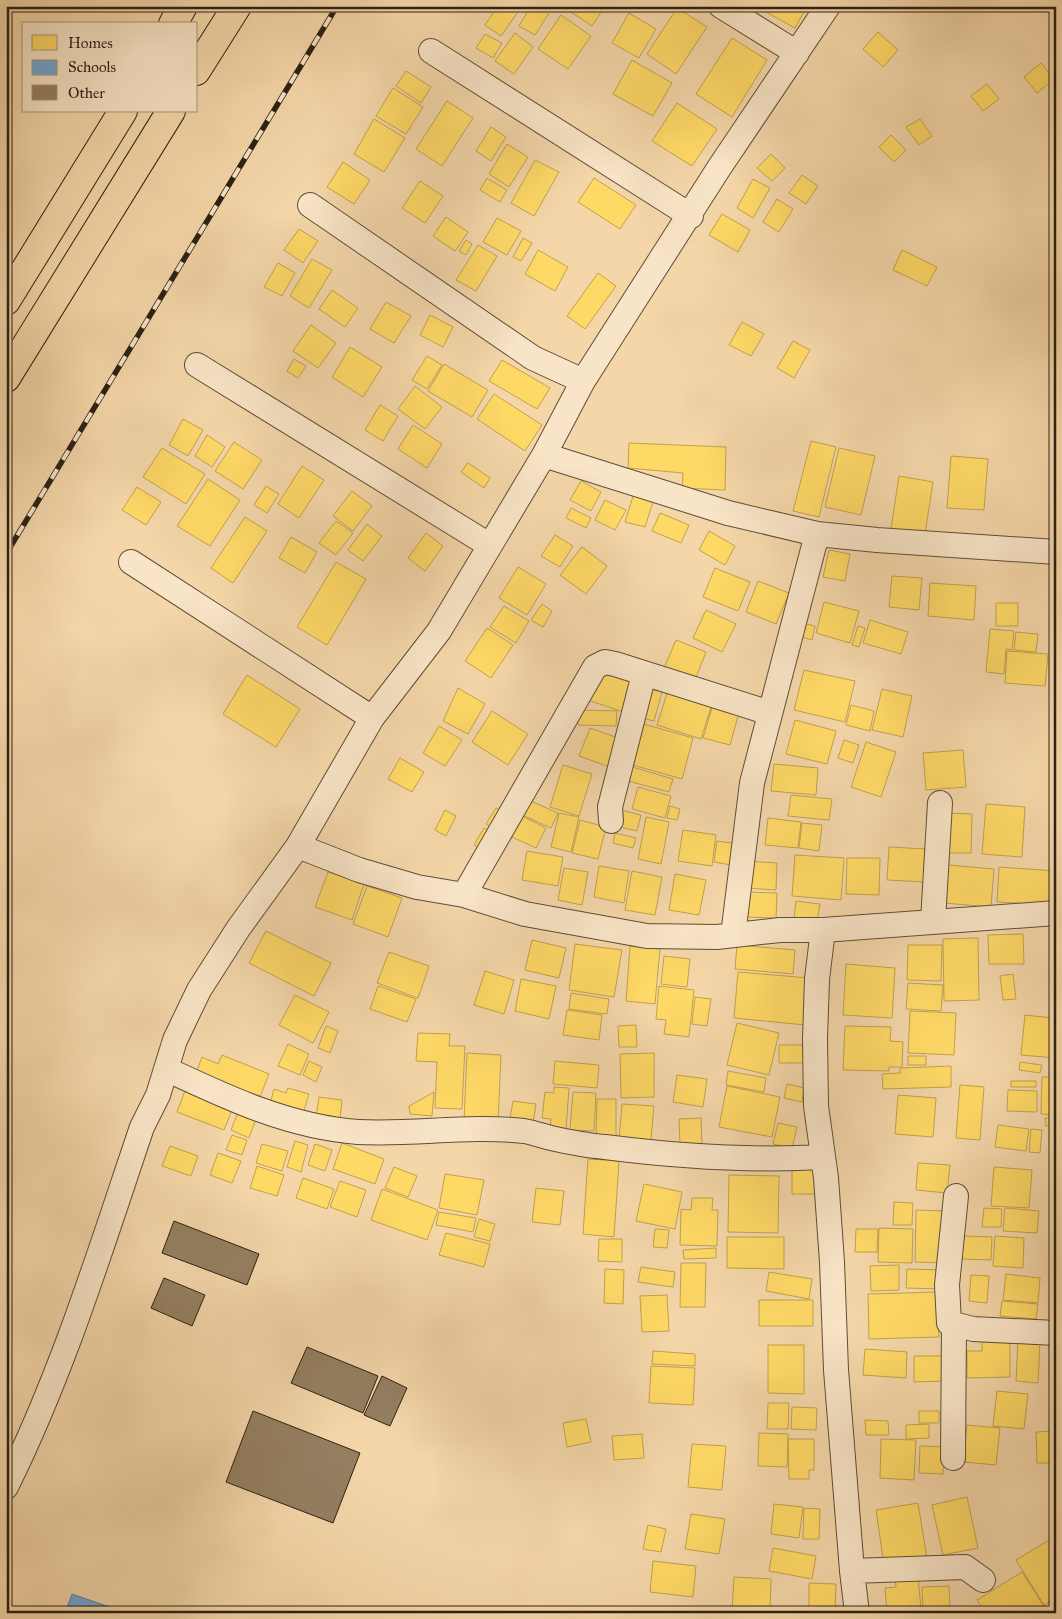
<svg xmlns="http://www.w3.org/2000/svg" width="1062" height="1619" viewBox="0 0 1062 1619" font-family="'IM FELL Great Primer',serif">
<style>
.homes{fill:#ffd966;stroke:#c0a24d}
.schools{fill:#6fa8dc;stroke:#5b80a0}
.building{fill:#947f61;stroke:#2c2114}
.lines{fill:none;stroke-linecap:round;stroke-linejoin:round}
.street-casing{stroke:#5e4e39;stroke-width:26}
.primary-casing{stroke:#2c2114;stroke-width:30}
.street{stroke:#f8e4c6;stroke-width:24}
.primary{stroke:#f4d6a8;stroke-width:28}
.rail-casing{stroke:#2c2114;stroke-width:5.5}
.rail{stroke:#f8e4c6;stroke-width:4;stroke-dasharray:11;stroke-linecap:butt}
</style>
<rect width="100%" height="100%" fill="#f4d6a8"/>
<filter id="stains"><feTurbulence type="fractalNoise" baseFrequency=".004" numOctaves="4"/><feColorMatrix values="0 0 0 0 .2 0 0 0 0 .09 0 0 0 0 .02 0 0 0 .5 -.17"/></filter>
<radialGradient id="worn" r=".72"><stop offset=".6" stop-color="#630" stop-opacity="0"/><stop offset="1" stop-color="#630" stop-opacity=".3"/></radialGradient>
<path class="homes" d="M498,6H522L501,36L485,25Z
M531,6H544L551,10L535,35L519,26Z
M571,6H605L592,26L568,10Z
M755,6H799L805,10L795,28Z
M677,8L707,27L676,74L647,54Z
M629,13L656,29L639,58L612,43Z
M561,15L591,36L568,69L538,49Z
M878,32L898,50L883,67L863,49Z
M515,33L533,47L514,74L495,61Z
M485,34L502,43L493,58L476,48Z
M732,38L767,60L732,117L696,94Z
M632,60L672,83L653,116L613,94Z
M1041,63L1054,79L1037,93L1024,77Z
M406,71L431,87L421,103L396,86Z
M987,84L999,99L983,111L971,96Z
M393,88L423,107L406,134L376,116Z
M447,101L473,118L442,166L416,149Z
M677,103L717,129L692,166L652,141Z
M374,119L405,138L384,172L354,154Z
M920,119L932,136L919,145L906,127Z
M491,127L506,137L491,161L476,151Z
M891,135L906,150L894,162L879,147Z
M507,144L528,157L509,187L489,174Z
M771,154L785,168L772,181L757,168Z
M535,160L559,172L534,216L511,203Z
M343,162L370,180L354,204L327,187Z
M802,175L818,186L806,204L789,193Z
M487,178L507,190L500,202L480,190Z
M594,178L636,205L620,229L578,202Z
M753,179L770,188L753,218L737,208Z
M420,181L443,196L425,223L402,208Z
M777,199L793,209L779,232L763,222Z
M722,214L750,230L738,252L709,235Z
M446,217L468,232L455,251L433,236Z
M497,218L521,231L507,255L483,242Z
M299,229L318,241L303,263L284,250Z
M523,238L532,243L521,261L513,257Z
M466,240L472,244L466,255L459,251Z
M478,245L497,256L476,291L456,280Z
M538,250L568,267L555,291L525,274Z
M902,250L937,267L927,286L893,270Z
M312,259L332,270L309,308L290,296Z
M278,263L295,273L282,296L264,287Z
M598,273L616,286L585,329L567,316Z
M332,290L358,308L345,327L319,309Z
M386,302L411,316L394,343L370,329Z
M430,315L453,327L443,347L420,335Z
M742,322L764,334L751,356L729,345Z
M311,325L336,343L318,368L293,351Z
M793,341L810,350L794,378L777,368Z
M350,347L382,367L363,397L332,377Z
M427,356L442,365L427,389L412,380Z
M294,359L306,366L298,378L287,371Z
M502,360L550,388L537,409L489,381Z
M444,364L488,390L472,417L428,391Z
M415,386L442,407L425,429L398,409Z
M494,394L542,425L525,451L477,419Z
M380,405L398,416L383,441L365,430Z
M183,419L203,430L188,456L169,445Z
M413,425L442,444L427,468L398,449Z
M207,435L225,447L212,467L195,456Z
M811,441L836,447L819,517L793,511Z
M234,442L262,460L243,489L215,471Z
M629,443L726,447L725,490L682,488L683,473L628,468Z
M162,448L205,474L186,504L143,477Z
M839,448L875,456L861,515L825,507Z
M951,456L988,459L984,510L947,508Z
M468,463L490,478L484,488L461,472Z
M302,466L324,480L299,518L278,504Z
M899,476L933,482L925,534L891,529Z
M208,479L240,500L210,546L177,526Z
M581,481L601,492L591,511L570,500Z
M266,486L279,494L267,513L254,505Z
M137,487L161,502L146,525L122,510Z
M352,491L372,506L353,531L333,516Z
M634,493L654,499L645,527L625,522Z
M605,500L626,510L615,530L595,520Z
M571,508L591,518L586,528L566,518Z
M660,513L689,525L681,543L652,531Z
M245,517L267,531L233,583L211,568Z
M336,521L353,533L336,555L319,543Z
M367,524L382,536L363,561L348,550Z
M709,531L735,546L725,565L699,550Z
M426,533L443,546L425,571L408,558Z
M555,535L573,546L560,567L541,556Z
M291,537L317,552L305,573L279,558Z
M582,547L607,566L586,594L560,575Z
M829,550L850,554L845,581L823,577Z
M336,562L366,579L327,645L297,627Z
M518,567L546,584L527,615L499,598Z
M715,568L750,582L738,611L703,597Z
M892,576L922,578L919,610L889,607Z
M758,581L789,593L776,624L746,612Z
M930,583L976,586L974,620L928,616Z
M824,602L859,611L850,643L816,633Z
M996,603H1018V626H996Z
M542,604L552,611L543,627L531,620Z
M504,606L529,621L516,643L490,627Z
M706,610L736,624L722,652L693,638Z
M870,620L908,632L901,654L863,643Z
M802,623L815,626L812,640L799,636Z
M858,626L865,628L859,647L852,645Z
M487,628L513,645L491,678L465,661Z
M990,629L1014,631L1012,650L1006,649L1004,674L986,672Z
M1016,632L1038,634L1036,652L1014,650Z
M676,640L706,652L693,685L662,673Z
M1007,651L1048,654L1045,686L1005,683Z
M1054,660H1056V678L1051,677Z
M598,670L634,683L623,712L588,700Z
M804,670L855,681L845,722L794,710Z
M247,675L300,709L276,747L223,714Z
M669,687L713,701L701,739L657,725Z
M458,688L485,704L468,734L443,721Z
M646,688L662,692L654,721L638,717Z
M882,689L912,696L903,737L872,730Z
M714,701L740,709L730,745L703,738Z
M851,705L874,711L870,731L846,725Z
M579,710L617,711L616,726L578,725Z
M492,711L528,734L508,765L472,742Z
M795,720L836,731L827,764L786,754Z
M640,723L693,738L682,779L629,764Z
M439,726L462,740L445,766L423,753Z
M590,728L621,739L610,767L579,756Z
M844,740L859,745L853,763L838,758Z
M866,742L896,752L881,797L851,787Z
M963,750L966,787L926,790L923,753Z
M400,758L424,772L412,792L388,779Z
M774,764L818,768L816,795L771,791Z
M563,765L592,774L579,816L550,807Z
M632,767L673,779L669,792L628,781Z
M638,787L671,796L665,818L632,809Z
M791,795L832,799L829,820L788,816Z
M524,798L558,813L551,828L518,813Z
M986,804L1025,807L1022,857L982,854Z
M670,806L680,809L677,820L667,818Z
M496,808L503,812L494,828L486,824Z
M445,810L456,816L446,836L435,830Z
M621,810L641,815L637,831L616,826Z
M559,813L579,817L571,852L551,847Z
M945,813L972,814L971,853H944Z
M518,814L546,828L536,848L508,835Z
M646,817L669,822L661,864L638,859Z
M768,818L801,822L798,848L765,845Z
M580,820L606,827L598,859L572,853Z
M802,823L822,825L819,851L799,848Z
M484,828L494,833L484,850L474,845Z
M683,830L716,835L712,866L678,861Z
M615,833L636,838L633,848L613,843Z
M717,841L740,844L737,866L714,862Z
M889,847L927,849L925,882L887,880Z
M527,851L563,857L558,886L522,880Z
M795,855L844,858L841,900L792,896Z
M847,858H880L879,895L846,894Z
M747,861L777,863L776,890L746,888Z
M948,865L994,869L991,907L944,903Z
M599,866L629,871L624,903L594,897Z
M999,867L1056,871V905L997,902Z
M564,868L588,872L582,905L558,900Z
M632,871L662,877L655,915L625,910Z
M328,872L364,884L352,920L315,907Z
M675,874L706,880L699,915L669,910Z
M367,886L402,898L388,937L353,924Z
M746,892L777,893L776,918L745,917Z
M796,901L820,904L817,922L794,919Z
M266,931L331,963L314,996L249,963Z
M1023,934L1024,964H989L988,935Z
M978,938L979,1000L944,1001L943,939Z
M532,940L566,948L559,978L525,970Z
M575,944L622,950L614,997L569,990Z
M737,945L795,950L793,974L735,969Z
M908,945H942L941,981L907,980Z
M630,946L660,949L655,1004L626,1001Z
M389,952L429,966L418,998L377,983Z
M664,956L690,959L687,987L661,984Z
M846,964L895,968L892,1018L843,1015Z
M485,971L514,980L504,1014L474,1005Z
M738,972L809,978L805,1025L734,1018Z
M1013,974L1016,999L1003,1000L1000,976Z
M521,979L556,986L549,1019L515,1011Z
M908,983L943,985L941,1011L906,1009Z
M378,986L416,999L407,1022L370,1009Z
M659,986L694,990L689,1037L664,1034L666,1020L656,1019Z
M571,993L609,999L607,1014L569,1009Z
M295,995L329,1012L313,1043L279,1025Z
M695,997L711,999L707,1026L692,1024Z
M567,1010L602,1015L599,1040L563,1035Z
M910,1011L956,1013L954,1055L908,1053Z
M1025,1015L1053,1018V1022H1056V1058L1021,1055Z
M737,1023L779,1033L769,1075L727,1065Z
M636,1025L637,1047H619L618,1026Z
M326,1026L338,1031L330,1053L318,1048Z
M845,1026L891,1027L890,1041L903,1042L902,1067H889V1071L843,1070Z
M418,1033L450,1034L449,1046H465L462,1109L435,1108L437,1062L416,1061Z
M288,1044L309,1054L300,1075L278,1066Z
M779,1045H808V1063H779Z
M467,1053L501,1055L498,1123L464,1121Z
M654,1053V1097L621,1098L620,1054Z
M222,1055L269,1074L258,1102L195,1076L202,1057L218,1064Z
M908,1056H926V1065H908Z
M309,1061L322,1067L316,1082L303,1075Z
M555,1061L599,1065L597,1088L553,1084Z
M1020,1062L1042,1065L1040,1073L1019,1070Z
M951,1066V1087L883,1089L882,1074L900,1073V1068Z
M728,1071L766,1078L764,1092L726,1085Z
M677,1075L707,1079L703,1107L673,1102Z
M1042,1077H1056V1115L1041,1114Z
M1011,1081H1036V1087H1011Z
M787,1084L804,1088L802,1102L784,1098Z
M960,1085L984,1087L980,1140L956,1138Z
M727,1086L780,1097L772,1137L719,1127Z
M554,1087L569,1088L566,1129L550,1127L551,1119L542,1118L545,1092L554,1093Z
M186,1088L233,1107L224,1130L177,1112Z
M288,1088L309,1094L303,1114L270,1104L274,1089L286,1093Z
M1008,1090L1037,1091V1112L1007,1111Z
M434,1092L432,1116L410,1114L409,1106Z
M573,1092L596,1093L594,1131L570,1130Z
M898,1095L936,1098L933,1137L895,1134Z
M319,1097L342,1100L340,1120L316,1118Z
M597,1099H616V1139L596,1138Z
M513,1101L536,1104L532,1129L509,1125Z
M622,1104L654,1106L651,1140L619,1138Z
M238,1112L256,1119L249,1138L231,1130Z
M701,1118L702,1144H680L679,1119Z
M1045,1118H1053V1126H1046Z
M778,1123L797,1127L792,1148L773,1144Z
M998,1125L1029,1129L1026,1151L995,1147Z
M1031,1129L1042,1130L1040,1153L1029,1152Z
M232,1135L247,1140L242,1155L226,1150Z
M295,1141L308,1145L301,1172L287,1167Z
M342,1143L384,1159L375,1184L333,1169Z
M262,1144L288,1151L282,1171L256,1163Z
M315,1144L332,1150L325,1171L308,1165Z
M170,1146L198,1156L191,1176L162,1166Z
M218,1153L241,1161L232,1183L210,1175Z
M588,1159L619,1161L614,1237L583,1234Z
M918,1163L950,1165L947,1193L916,1190Z
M792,1165H819L820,1194H792Z
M257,1166L284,1175L277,1196L250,1188Z
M394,1167L417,1176L408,1197L385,1188Z
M994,1167L1032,1170L1029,1208L991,1206Z
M445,1174L484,1180L477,1215L439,1208Z
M729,1175L779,1176L778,1233L728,1232Z
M303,1178L334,1189L327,1209L296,1198Z
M340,1181L366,1190L357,1217L330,1207Z
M644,1184L682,1192L675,1229L636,1221Z
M536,1188L564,1191L560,1225L532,1222Z
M382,1189L438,1210L427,1240L371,1220Z
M692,1198H713L712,1210H718L717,1246L680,1245L681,1209L691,1210Z
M894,1202L913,1203L912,1225H893Z
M984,1208L1002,1209L1001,1227H982Z
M1005,1208L1039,1211L1037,1233L1003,1231Z
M916,1210L946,1211L944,1263L915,1262Z
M439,1212L476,1218L473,1232L436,1225Z
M479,1219L495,1224L490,1241L474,1237Z
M879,1228L913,1229L912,1263L878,1262Z
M655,1229L669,1230L667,1248L653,1247Z
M856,1229H878L877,1252H855Z
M446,1233L490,1244L484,1267L439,1255Z
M964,1236L992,1237L991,1260L962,1259Z
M995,1236L1024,1238L1023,1268L993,1266Z
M727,1237H784V1269L727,1268Z
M599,1239H622V1262L598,1261Z
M716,1248V1258L684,1259L683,1250Z
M681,1263H706L705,1307H680Z
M899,1265V1290L871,1291L870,1266Z
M641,1267L675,1272L673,1287L638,1282Z
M605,1269L624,1270L623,1304L604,1303Z
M907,1269L942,1270V1289L906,1288Z
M769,1272L812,1279L809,1299L766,1291Z
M1006,1274L1040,1278L1038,1303L1003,1300Z
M971,1275L989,1276L987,1303L969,1301Z
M938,1292L939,1337L869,1339L868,1294Z
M667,1295L669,1331L642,1332L640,1296Z
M759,1300H813V1326H759Z
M1002,1301L1038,1304L1036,1319L1000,1316Z
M1010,1338V1377L967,1378V1351H982V1339Z
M1018,1341L1040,1342L1038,1383L1016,1381Z
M768,1345H804V1394L768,1393Z
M1055,1348H1056V1379H1054Z
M865,1349L907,1352L906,1378L863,1375Z
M653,1351L695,1354V1366L652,1364Z
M914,1356H947V1381L914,1382Z
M651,1366L695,1368L693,1405L649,1403Z
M997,1391L1028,1394L1024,1429L993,1426Z
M768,1403H789L788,1429H767Z
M792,1407L817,1408L816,1430L791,1429Z
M919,1411H939V1423H919Z
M586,1419L591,1442L567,1447L563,1423Z
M865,1420L888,1421L889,1435H866Z
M929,1424V1438L906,1439V1425Z
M967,1425L1000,1428L996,1465L963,1462Z
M1056,1431V1463H1037L1036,1432Z
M759,1433L788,1434L787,1467L758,1466Z
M642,1434L644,1458L614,1460L612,1436Z
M788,1439H814V1470H809V1479H789Z
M881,1439L916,1440L914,1480L880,1478Z
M692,1444L726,1446L722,1490L688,1487Z
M920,1446L944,1447L943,1474L919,1473Z
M967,1497L978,1548L943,1555L932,1505Z
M918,1503L927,1558L884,1565L876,1510Z
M774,1504L803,1507L799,1538L771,1534Z
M804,1508L820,1509L819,1539H803Z
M691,1514L725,1519L719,1554L685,1549Z
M648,1525L666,1529L661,1552L643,1549Z
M1056,1536V1598L1044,1605L1016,1560Z
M773,1548L816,1556L812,1579L769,1571Z
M653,1561L696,1566L693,1597L650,1592Z
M1022,1572L1046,1610L1042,1613H985L977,1600Z
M918,1576L921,1609L887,1612L885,1588L896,1587L895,1578Z
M734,1577L771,1579L770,1612L732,1610Z
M809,1583L836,1584L835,1611H809Z
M949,1586L950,1608L923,1609L922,1587Z
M972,1609V1613H943V1611Z"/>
<path class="schools" d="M72,1594L127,1613H65Z"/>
<path class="building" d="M174,1221L259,1254L247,1285L162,1253Z
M164,1278L205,1295L192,1326L151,1308Z
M307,1347L378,1376L363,1413L291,1383Z
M382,1376L407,1388L390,1426L364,1415Z
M253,1411L360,1453L333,1523L226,1482Z"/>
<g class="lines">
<g class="street-casing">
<path id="street" d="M721,6L797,53
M431,51L691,216
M310,205L533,358L583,381
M197,365L489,545
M544,455L728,513L817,534L877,540L1056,552
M131,562L372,718
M611,821L610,807L644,674
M298,846L359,870L417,887L464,895L525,914L647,936L717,937L780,930H823L1056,913
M464,895L595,667L605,662L615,664L770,713
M933,921L940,803
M823,930L817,979L815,1039L816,1106L826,1178L832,1262L836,1370L852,1571L857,1613
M733,935L752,783L817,534
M166,1069C228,1098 289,1127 358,1132C413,1135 469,1125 524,1131C536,1133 548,1138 560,1140C575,1143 590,1146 605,1147C676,1156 752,1161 823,1157
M956,1196L947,1285L949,1323L973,1329L1056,1333
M953,1458L954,1325
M6,1487C63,1372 101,1248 142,1127L158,1095L175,1040L199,990L238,929L298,846L372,718L439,631L544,455L583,381L719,168L828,6
M852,1571L965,1567L983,1580"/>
</g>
<g class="primary-casing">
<path id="primary" d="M173,24L183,6
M196,71L237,6
M6,301L123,111
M6,378L171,111"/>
</g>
<use href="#street" class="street"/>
<use href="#primary" class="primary"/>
<g class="rail-casing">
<path id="rail" d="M6,554L337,6"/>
</g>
<use href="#rail" class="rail"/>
</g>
<rect width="1062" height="1619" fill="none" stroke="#f4d6a8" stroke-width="25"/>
<rect x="8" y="8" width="1047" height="1604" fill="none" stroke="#2c2114" stroke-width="2.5"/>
<rect x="12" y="12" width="1037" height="1594" fill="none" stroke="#2c2114"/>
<rect x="22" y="22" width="175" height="90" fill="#f8e4c6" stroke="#a6967f"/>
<rect x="32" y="35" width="25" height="15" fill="#ffd966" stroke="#a6967f"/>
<text x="68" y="48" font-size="15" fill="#2c2114">Homes</text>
<rect x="32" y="60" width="25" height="15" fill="#6fa8dc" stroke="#a6967f"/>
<text x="68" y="72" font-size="15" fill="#2c2114">Schools</text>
<rect x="32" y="85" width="25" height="15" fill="#947f61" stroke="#a6967f"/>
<text x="68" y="98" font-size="15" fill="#2c2114">Other</text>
<rect width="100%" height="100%" filter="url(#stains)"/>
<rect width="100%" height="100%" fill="url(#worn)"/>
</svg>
